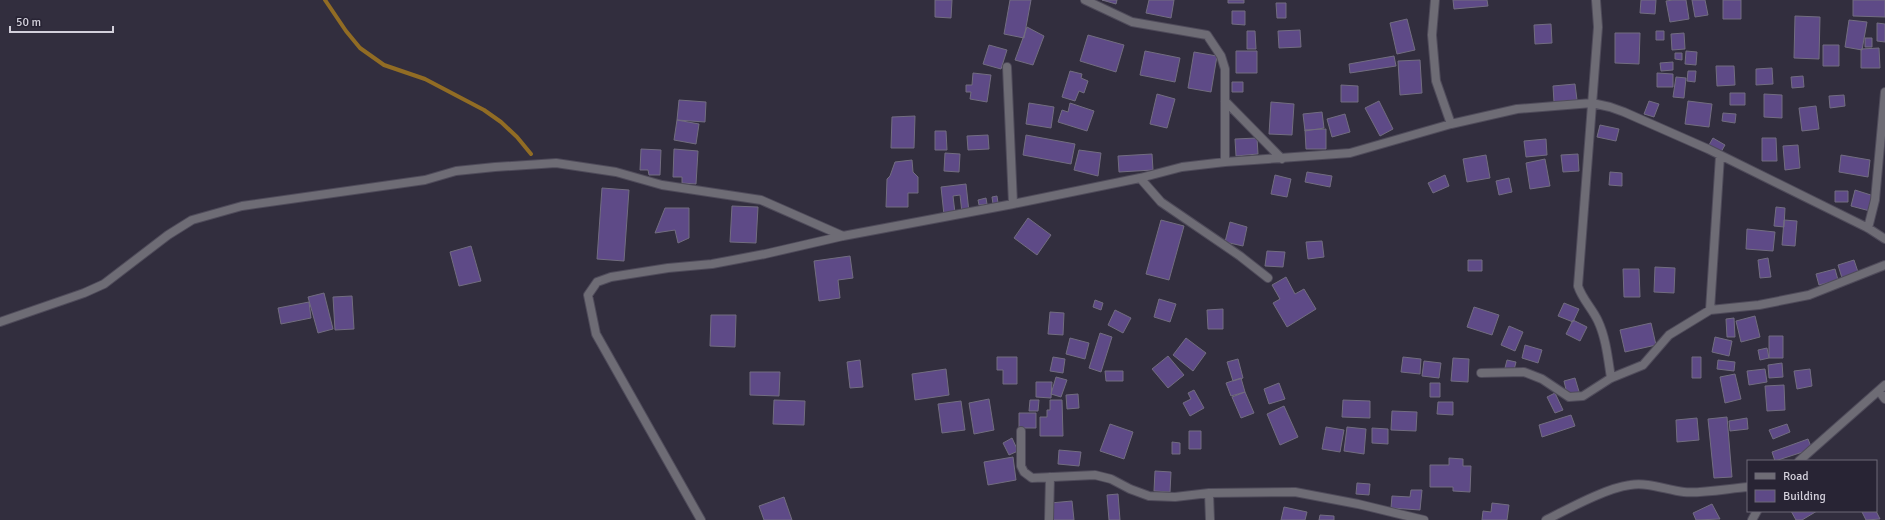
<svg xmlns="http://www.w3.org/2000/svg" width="1885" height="520" viewBox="0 0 1885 520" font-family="Signika,sans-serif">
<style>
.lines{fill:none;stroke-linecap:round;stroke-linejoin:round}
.stream{stroke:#916c24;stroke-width:4}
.building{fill:#5e4a87;stroke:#726d80}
.street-casing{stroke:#4f4b5a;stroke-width:10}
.street{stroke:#6e6c75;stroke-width:8}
</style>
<rect width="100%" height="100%" fill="#322e3e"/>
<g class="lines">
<path class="stream" d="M325,0L346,31L360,48L384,65L425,79L484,110L501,122L517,137L531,154"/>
</g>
<path class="building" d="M935,0H952L951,18L935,17Z
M1010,0H1031L1024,38L1004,34Z
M1102,0H1117L1116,4Z
M1149,0H1174L1171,18L1146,13Z
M1228,0H1244V3H1228Z
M1453,0H1487L1488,6L1454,9Z
M1641,0H1656L1655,14L1640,13Z
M1673,0H1686L1689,19L1670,22L1666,1Z
M1692,0H1705L1708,15L1695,17Z
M1723,0H1741V19H1723Z
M1853,0H1885V17L1853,16Z
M1276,3H1286V18H1277Z
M1232,11H1245V25L1232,24Z
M1795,16L1820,17L1819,59L1794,58Z
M1407,19L1415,50L1397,54L1390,23Z
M1849,20L1867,22L1862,50L1845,47Z
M1877,23L1885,24V42L1877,41Z
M1551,24L1552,43L1535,44L1534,25Z
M1027,27L1044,36L1033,65L1015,60Z
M1300,30L1301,47L1279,48L1278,31Z
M1247,31H1255L1256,49H1247Z
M1656,31H1664V40H1656Z
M1615,33H1640L1639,64L1615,63Z
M1684,33L1685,49L1672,50L1671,34Z
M1088,35L1124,45L1116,72L1080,61Z
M1865,38H1872V47H1865Z
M989,45L1007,50L1001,69L983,64Z
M1823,45H1839V66H1823Z
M1879,48L1880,68H1861V49Z
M1145,51L1180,58L1175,82L1140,75Z
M1236,51H1257V73H1236Z
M1686,51L1697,52L1696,65L1685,64Z
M1194,52L1217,56L1211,92L1188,88Z
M1675,53H1682V60L1675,59Z
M1394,56L1396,66L1350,73L1349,64Z
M1420,60L1422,93L1400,95L1398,61Z
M1673,62V70L1661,71L1660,63Z
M1716,66H1734L1735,85L1717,86Z
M1772,68L1773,84L1756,85V69Z
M1070,71L1082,74L1081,78L1088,81L1084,93L1079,91L1075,101L1062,97Z
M1688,71H1696L1695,82L1687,81Z
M973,73L991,75L987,102L970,99L971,92H966V85H972Z
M1657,73L1673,74V87H1657Z
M1803,76L1804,87L1792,88L1791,77Z
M1676,77L1686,78L1684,98L1673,97Z
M1232,82H1243V92H1232Z
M1575,84L1577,100L1554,102L1553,86Z
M1341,85L1358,86V102H1341Z
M1730,93H1745V105H1730Z
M1157,94L1175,99L1167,128L1150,124Z
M1764,94L1782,95V118L1764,117Z
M1844,95L1845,106L1830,108L1829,96Z
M679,100L706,102L705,122L677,120Z
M1379,101L1393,129L1380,136L1365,108Z
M1649,101L1659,104L1654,117L1644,114Z
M1688,101L1712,104L1709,127L1685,124Z
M1271,102L1294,104L1292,135L1269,134Z
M1029,103L1054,107L1051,128L1026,124Z
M1070,103L1094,111L1087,131L1058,122L1062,110L1068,112Z
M1816,106L1819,129L1802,131L1799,108Z
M1322,112L1324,128L1305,131L1303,114Z
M1723,113L1736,114L1735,123L1722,121Z
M1345,114L1350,132L1332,137L1327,119Z
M915,116L914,148H891L892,117Z
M677,120L699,124L696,144L674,140Z
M1600,125L1619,129L1616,141L1597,137Z
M1326,129V149H1306L1305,130Z
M935,131H946L947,150H935Z
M988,135L989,149L968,150L967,136Z
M1026,135L1075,144L1071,164L1023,155Z
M1257,138L1258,154L1236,156L1235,139Z
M1713,138L1725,145L1721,152L1709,145Z
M1762,138H1776L1777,161H1762Z
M1546,139L1547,155L1526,157L1524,141Z
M1798,145L1800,168L1785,170L1783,146Z
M641,149L661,150L660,175H649L648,170H640Z
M674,149L698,151L696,184L682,183V177H673Z
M1079,150L1101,153L1098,176L1074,170Z
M945,153L960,154L959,172L944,171Z
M1152,154L1153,170L1119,172L1118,156Z
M1578,154L1579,171L1563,172L1561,155Z
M1486,155L1490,178L1467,182L1463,159Z
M1841,155L1870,160L1868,177L1839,172Z
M1545,159L1550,186L1530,189L1526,163Z
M912,160L913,172L918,177V193H908V207H886L887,179L890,176L895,162Z
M1307,172L1332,176L1330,187L1305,182Z
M1610,172L1622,173V186L1609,185Z
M1275,175L1291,179L1287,197L1271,194Z
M1445,175L1449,186L1433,193L1428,183Z
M1509,178L1512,192L1499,195L1496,181Z
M966,184L969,212L962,213L960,195L953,196L955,213L944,215L941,187Z
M602,188L629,190L624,261L597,259Z
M1855,190L1874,196L1870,211L1851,206Z
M1835,191H1848V202H1835Z
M997,196L998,203L993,204L992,197Z
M986,198L987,204L979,205L978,200Z
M732,206L758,207L756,243L730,242Z
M1776,207L1785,208L1784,227L1774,226Z
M665,208H689V238L678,243L675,230L655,233Z
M1028,218L1051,235L1037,255L1014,238Z
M1161,220L1184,226L1169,280L1146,274Z
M1784,220L1797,221L1795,246L1782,245Z
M1230,222L1247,227L1243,246L1225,242Z
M1747,229L1775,232L1773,251L1746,249Z
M1322,241L1324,257L1308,259L1306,242Z
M471,246L481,281L459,286L450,252Z
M1267,251L1285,252L1283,267L1265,266Z
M850,256L853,278L838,280L840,298L819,301L814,261Z
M1768,258L1771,277L1760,278L1758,260Z
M1468,260H1482V271H1468Z
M1854,260L1858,272L1842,278L1838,265Z
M1655,267L1675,268L1674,293L1654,292Z
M1623,269H1639L1640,297H1624Z
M1835,269L1838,280L1819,285L1816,274Z
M1286,277L1295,294L1304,289L1316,309L1287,327L1273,303L1280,299L1272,285Z
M324,293L333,329L318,333L308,297Z
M352,296L354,329L335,330L333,297Z
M1159,299L1176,304L1170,322L1154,317Z
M1095,300L1103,303L1101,310L1093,307Z
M309,302L311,318L281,324L278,308Z
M1564,303L1579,309L1573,322L1558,316Z
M1474,307L1499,315L1492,335L1467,327Z
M1223,309V329H1208L1207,310Z
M1115,310L1131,318L1123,333L1108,325Z
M1050,312L1064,313L1063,335L1048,334Z
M711,315H736L735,347L710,346Z
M1755,316L1760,337L1741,342L1736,321Z
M1734,318L1735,337H1727L1726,319Z
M1573,320L1587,327L1580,341L1566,334Z
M1651,323L1656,345L1625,352L1620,330Z
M1509,326L1523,332L1515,351L1501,345Z
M1100,333L1112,337L1101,372L1089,368Z
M1769,336H1783V358H1769Z
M1715,337L1732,341L1729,356L1712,352Z
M1070,338L1089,343L1085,359L1066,354Z
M1186,338L1206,353L1193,371L1173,355Z
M1525,345L1542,350L1538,363L1522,358Z
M1767,348L1769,358L1760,360L1758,350Z
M1168,356L1184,375L1168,388L1152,369Z
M997,357H1017V384H1003V370H997Z
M1053,357L1065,359L1063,373L1050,371Z
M1403,357L1421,359L1420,374L1401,372Z
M1692,357H1701V378H1692Z
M1453,358L1469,359L1468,382L1451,381Z
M1238,359L1243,378L1233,381L1227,362Z
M860,360L863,387L850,388L847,362Z
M1507,360L1516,362L1514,370L1505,368Z
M1718,360L1735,362L1734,371L1717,369Z
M1424,361L1441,363L1439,378L1422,376Z
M1782,363L1783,377L1769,378L1768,365Z
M946,369L949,395L915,400L912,374Z
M1765,369L1767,382L1749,385L1747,371Z
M1810,369L1812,386L1797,389L1794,371Z
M1105,371H1123V381H1106Z
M750,372H780L779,396L750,395Z
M1735,374L1741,399L1725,403L1720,377Z
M1056,377L1067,380L1061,397L1051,394Z
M1241,378L1245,392L1231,396L1226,383Z
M1575,378L1580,395L1568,398L1564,381Z
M1036,382H1052L1051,398L1036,397Z
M1279,383L1285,399L1269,404L1264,389Z
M1430,383H1440V397H1430Z
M1784,385L1785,410L1767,411L1765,386Z
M1194,390L1204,408L1190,416L1183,403L1191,399L1188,393Z
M1245,392L1254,413L1241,418L1232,397Z
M1555,393L1563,410L1555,413L1547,397Z
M1078,394L1079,408L1067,409L1066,395Z
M989,399L994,430L974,434L969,403Z
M774,400L805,401L804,425L773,424Z
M1030,400H1039L1038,411H1029Z
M1050,400H1062L1063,436H1040V417H1047V410H1050Z
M1343,400L1370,401V418L1342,417Z
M961,401L965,430L942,433L938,404Z
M1438,402H1453V415L1437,414Z
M1284,406L1298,437L1280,445L1267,414Z
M1392,411L1417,412L1416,431L1391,430Z
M1019,413H1036V428H1019Z
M1571,415L1575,426L1542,437L1539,425Z
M1727,417L1732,477L1714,478L1708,419Z
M1697,418L1699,440L1677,442L1676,420Z
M1747,418L1748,429L1730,431L1729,421Z
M1110,424L1133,432L1124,459L1100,451Z
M1787,424L1790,432L1773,439L1769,430Z
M1326,427L1344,430L1340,452L1322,449Z
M1347,427L1366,429L1364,454L1344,451Z
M1372,428L1388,429V444L1372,443Z
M1189,431H1201V449H1189Z
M1012,438L1018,451L1009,455L1003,443Z
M1808,439L1812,449L1775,461L1772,452Z
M1172,442L1180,443V454H1172Z
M1059,450L1081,452L1079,466L1058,464Z
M1013,457L1016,480L988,485L984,462Z
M1449,458L1463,459V466H1471L1470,492L1453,491V487H1430V465H1449Z
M1155,471L1171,472L1170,492L1154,491Z
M1357,483L1370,484L1369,495L1356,494Z
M1411,490H1422L1420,510L1391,508L1392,496L1410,497Z
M1118,494L1120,520H1109L1107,495Z
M784,497L792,520H764L759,506Z
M1072,501L1074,520H1052L1050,503Z
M1492,503L1509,505L1507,520H1482L1483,511L1491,512Z
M1712,504L1720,519L1696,520L1693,513Z
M1284,507L1307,512L1305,520H1281Z
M1791,511H1817L1802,520H1796Z
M1865,511H1876L1880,519L1866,520L1862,512Z
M1320,515L1334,516V520H1319Z"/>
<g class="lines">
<g class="street-casing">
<path id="street" d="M1085,0L1132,22L1207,35L1221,56L1225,69V162
M1435,0L1432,35L1436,81L1451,124
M1596,0L1598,27L1578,286C1582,299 1592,308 1598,321C1606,338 1608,359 1611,378
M1007,67L1013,204
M1225,101L1282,159
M1140,178L1161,202L1240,256L1268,278
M1868,228L1875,200L1885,92
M1710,310L1720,156
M0,322L84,293L104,284L168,235L192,220L242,206L425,180L456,171L495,167L556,163L616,172L662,185L761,200L843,236
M1481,373L1524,372L1542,379L1569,397L1583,396L1611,378L1643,365L1669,335L1710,310L1759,305L1809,295L1885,265
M1879,391L1885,399
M1021,431V466L1024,472L1032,478L1095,475L1111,479L1130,489L1149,496L1175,497L1209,493L1295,492L1358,504L1424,520
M1799,461L1885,385
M1209,493L1210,520
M701,520L596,334L588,295L597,282L611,277L668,268L712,264L765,254L843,236L1013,204L1140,178L1182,167L1225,162L1350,153L1451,124L1517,109L1592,103L1610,107L1624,112L1708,149L1868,228L1885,239
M1049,520L1050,477
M1546,520C1568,509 1606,488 1630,485C1649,482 1666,490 1684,492C1699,494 1732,488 1748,487
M1752,520L1757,511"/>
</g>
<use href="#street" class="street"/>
</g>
<rect x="1747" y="460" width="130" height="52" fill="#282434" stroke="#6c6977"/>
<rect x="1755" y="473" width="20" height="6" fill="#6e6c75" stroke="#6c6977"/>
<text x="1783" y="480" font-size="12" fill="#d3d0db">Road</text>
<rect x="1755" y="490" width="20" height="12" fill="#5e4a87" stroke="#6c6977"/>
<text x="1783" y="500" font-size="12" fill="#d3d0db">Building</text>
<path d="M10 26v6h103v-6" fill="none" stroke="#d3d0db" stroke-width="2"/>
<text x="16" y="26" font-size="12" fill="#d3d0db" stroke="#282434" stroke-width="3" paint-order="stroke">50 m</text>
</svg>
